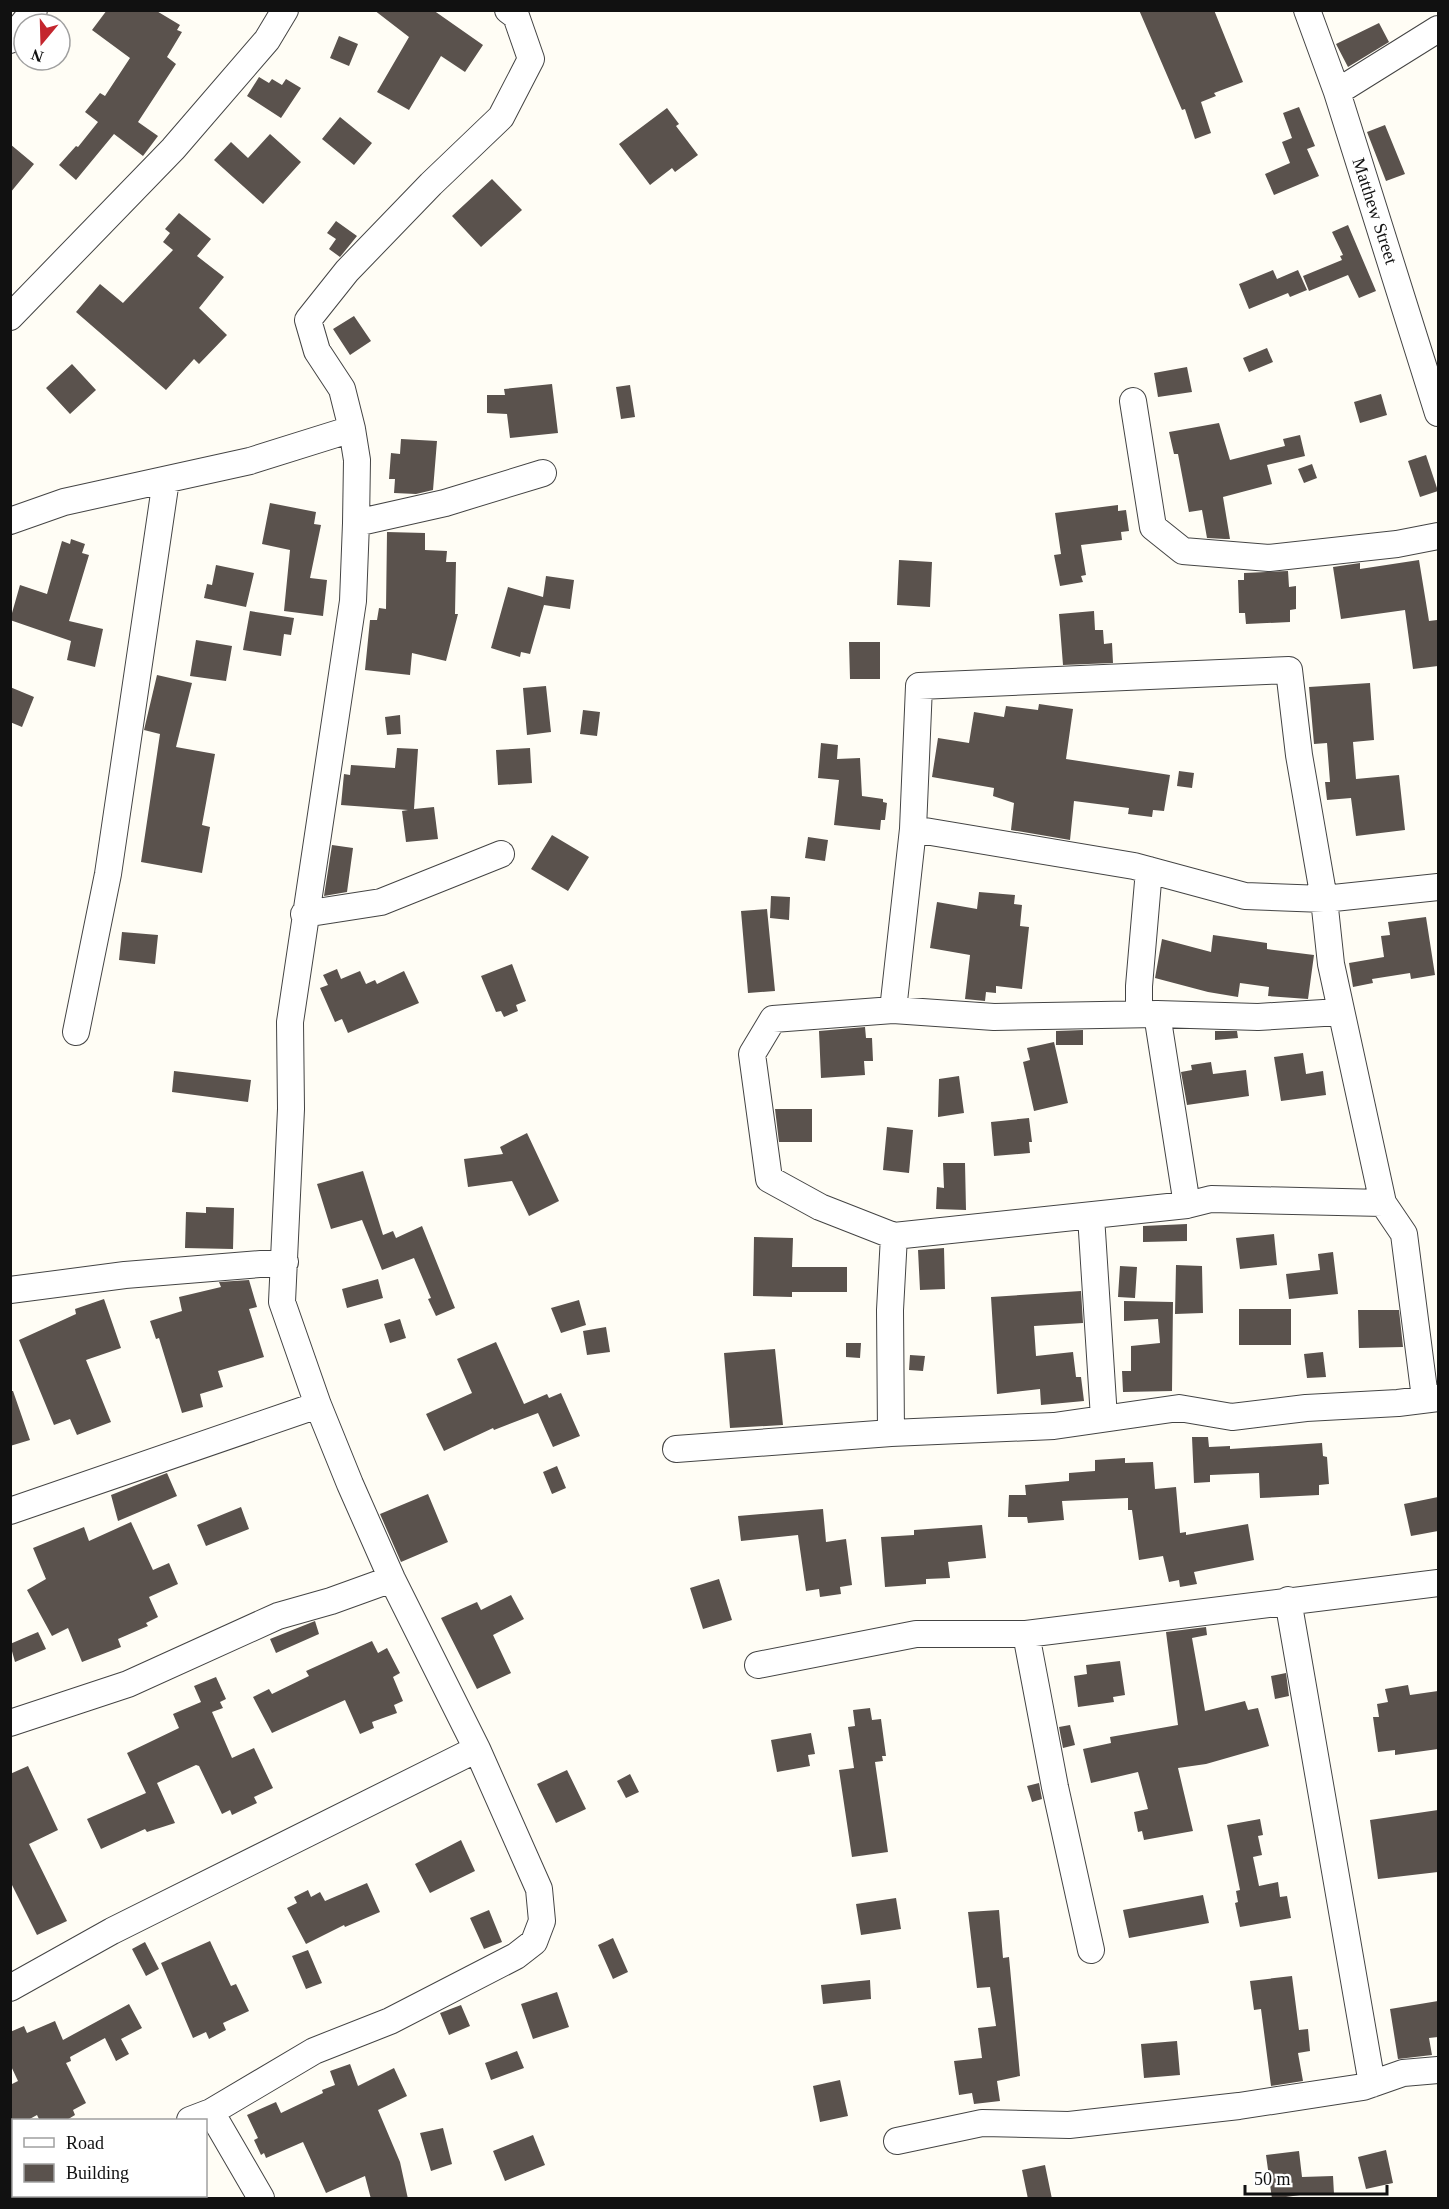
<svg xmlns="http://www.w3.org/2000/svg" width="1449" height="2209" viewBox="0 0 1449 2209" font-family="'Times New Roman',serif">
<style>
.building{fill:#5a524d}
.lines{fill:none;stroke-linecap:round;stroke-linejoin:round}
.minor-casing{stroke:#444;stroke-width:28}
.minor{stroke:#fff;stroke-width:26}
.labels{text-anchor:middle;stroke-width:6;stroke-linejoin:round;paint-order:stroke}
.street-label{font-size:18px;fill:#111;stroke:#fff}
</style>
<rect width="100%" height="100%" fill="#fffdf5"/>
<path class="building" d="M107,10H155L180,25L177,30L182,32L167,57L176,64L138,122L158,136L143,156L114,134L76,180L59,165L76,146L78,147L98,122L85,112L100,93L105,96L130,58L92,30Z
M374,10H433L483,45L465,72L441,56L409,110L377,92L409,37Z
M1139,10H1214L1243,82L1214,93L1216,96L1201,102L1211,133L1195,139L1185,109L1182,110Z
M1379,23L1389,42L1348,67L1336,44Z
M339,36L358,44L349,66L330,58Z
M259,77L269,83L272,79L282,85L286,79L301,88L281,118L247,96Z
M1299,107L1315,146L1307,149L1319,176L1274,195L1265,174L1290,163L1282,142L1292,138L1283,113Z
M667,108L679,124L676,126L698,155L675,172L672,168L650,185L619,144Z
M340,117L372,143L354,165L322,139Z
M1385,125L1405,174L1386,181L1367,132Z
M270,134L301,162L263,204L214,160L231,142L248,158Z
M10,144L34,164L10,193Z
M492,179L522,210L481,247L452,216Z
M179,213L211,239L197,256L224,277L199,308L227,335L199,364L194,359L166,390L76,312L100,284L123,303L173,250L163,242L170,233L165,229Z
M336,221L357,236L340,257L329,249L336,239L327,233Z
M1348,225L1376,291L1359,298L1348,275L1309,291L1303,276L1342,260L1340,256L1343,255L1332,232Z
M1273,270L1277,279L1298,270L1307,290L1290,297L1288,293L1249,309L1239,284Z
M354,316L371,341L350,355L333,329Z
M1267,348L1273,362L1249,372L1243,358Z
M72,364L96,390L70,414L46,388Z
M1187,367L1192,392L1158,397L1154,373Z
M552,384L558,433L510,438L507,414L487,413V395H505L504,389Z
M630,385L635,417L621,419L616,387Z
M1381,394L1387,415L1360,423L1354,402Z
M1219,423L1230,460L1285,446L1283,439L1300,435L1305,456L1267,465L1272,484L1223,497L1230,539H1225L1207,538L1202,510L1189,512L1178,454H1174L1169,432Z
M401,439L437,441L433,490L416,494L394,493L395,479H389L391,453L400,454Z
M1426,455L1438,491L1420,497L1408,461Z
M1312,464L1317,478L1304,483L1298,469Z
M270,503L316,512L314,524L321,525L310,578L327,580L323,616L284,611L290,550L262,544Z
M1118,505V511L1126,510L1129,531L1121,532L1122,540L1081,545L1086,575L1081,576L1083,582L1060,586L1054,555L1061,554L1055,513Z
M387,532L425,533V550L447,551L446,562H456L455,614H458L446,661L412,653L410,675L365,670L370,620H377L379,608L386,609Z
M71,539L85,544L82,553L89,555L69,621L103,629L95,667L67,660L71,641L10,620L20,585L47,594L62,541L70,544Z
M899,560L932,562L930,607L897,605Z
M1419,560L1429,621L1437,620L1438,666L1413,669L1405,610L1341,619L1333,567L1360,563V569Z
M216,565L254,573L246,607L204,598L207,584L212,585Z
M1288,571L1289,587L1296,586V609L1290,610V622L1246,624L1245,613H1239L1238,580H1244V573Z
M546,576L574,580L570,609L544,605L530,654L521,652L520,657L491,648L508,587L543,597Z
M250,611L294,618L291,635L284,634L281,656L243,650Z
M1094,611L1095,630H1103L1104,644L1112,643L1113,663L1063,665L1059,614Z
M196,640L232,646L226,681L190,676Z
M849,642H880V679H850Z
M157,675L192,683L176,747L215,754L202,825L210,827L202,873L141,862L160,734L144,730Z
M1370,683L1374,740L1353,742L1356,779L1399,775L1405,830L1356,836L1351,798L1327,800L1325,782H1330L1327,743L1314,744L1309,687Z
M546,686L551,732L527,735L523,688Z
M10,687L34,697L22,727L10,722Z
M1039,704L1073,709L1066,759L1170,775L1164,811L1153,810L1152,817L1128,814L1129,808L1074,801L1070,840L1011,830L1014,803L993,796L994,788L932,777L938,738L969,743L974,712L1004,717L1006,706L1038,710Z
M583,710L600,712L597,736L580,734Z
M400,715L401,734L387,735L385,717Z
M821,743L838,745L837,759L860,758L862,796L883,799V802L887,803L885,820H881L880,830L834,825L839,780L818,778Z
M397,748L418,749L414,809L434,807L438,839L406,842L402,811L408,810L341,805L344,774L350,775L351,765L395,768Z
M530,748L532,783L498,785L496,750Z
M1179,771L1194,773L1192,788L1177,786Z
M552,835L589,857L568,891L531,869Z
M808,837L828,840L825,861L805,858Z
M332,845L353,848L347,892L324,896Z
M979,892L1015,895L1014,904L1022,905L1020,926L1029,927L1022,989L996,986V993L986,992L985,1001L965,999L970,955L930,948L937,902L977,909Z
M771,896L790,897L789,920L770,918Z
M767,909L775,991L748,993L741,911Z
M1426,917L1435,975L1411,979L1410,973L1372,979L1373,983L1353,987L1349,963L1384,957L1381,936L1390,935L1388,922Z
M122,932L158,935L155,964L119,960Z
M1213,935L1267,943V949L1314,955L1308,999L1268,996L1269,987L1240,983L1238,997L1208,992L1155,978L1162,939L1211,952Z
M512,964L526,1001L516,1005L518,1011L504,1017L501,1011L496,1012L481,976Z
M337,969L341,979L360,971L366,984L375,980L377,984L404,971L419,1003L348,1033L342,1019L335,1022L320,988L328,985L323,975Z
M865,1027L866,1038H872L873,1061H864L865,1075L821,1078L819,1031Z
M1083,1030V1045H1056V1031Z
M1215,1031H1237L1238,1038L1215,1040Z
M1054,1042L1068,1103L1034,1111L1023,1062L1030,1060L1027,1048Z
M1303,1053L1306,1074L1323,1071L1326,1095L1281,1101L1274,1057Z
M1211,1062L1213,1074L1246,1070L1249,1096L1187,1105L1181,1072L1192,1070L1191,1065Z
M174,1071L251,1080L248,1102L172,1092Z
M959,1076L964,1113L938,1117L939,1079Z
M775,1109H812V1142H779Z
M1029,1118L1032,1142H1029L1030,1153L994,1156L991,1122Z
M887,1127L913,1130L909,1173L883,1170Z
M527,1133L559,1201L529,1216L512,1181L468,1187L464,1159L503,1154L500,1147Z
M943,1163H965L966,1210L936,1209L937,1187L944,1188Z
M363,1171L383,1235L393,1231L396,1238L422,1226L455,1308L436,1316L428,1299L431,1298L414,1258L382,1270L362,1220L331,1229L317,1184Z
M206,1207L234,1208L233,1249L185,1248L186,1212L206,1213Z
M1187,1224V1241L1143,1242V1226Z
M1274,1234L1277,1265L1240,1269L1236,1238Z
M754,1237L793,1238L792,1267H847V1292H792V1297L753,1296Z
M944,1248L945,1289L920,1290L918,1250Z
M1333,1252L1338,1294L1289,1299L1286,1274L1320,1270L1318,1254Z
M1176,1265L1202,1266L1203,1313L1175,1314Z
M1120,1266L1137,1267L1135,1298L1118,1297Z
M378,1279L383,1298L347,1308L342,1289Z
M249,1280L257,1307L249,1309L264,1357L218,1371L223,1387L200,1394L203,1407L182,1413L159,1338L156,1339L150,1321L182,1311L179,1297L221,1287L219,1282Z
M1081,1291L1083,1323L1034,1326L1036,1356L1073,1352L1076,1377H1081L1084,1401L1041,1405L1040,1389L997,1394L991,1297Z
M104,1299L121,1348L86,1360L111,1422L77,1435L70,1419L54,1425L19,1340L76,1314L75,1309Z
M579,1300L586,1325L561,1333L551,1308Z
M1124,1301L1173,1302L1172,1391L1123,1392L1122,1371H1131V1346L1160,1343L1158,1319L1124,1321Z
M1239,1309H1291V1345H1239Z
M1358,1310H1399L1403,1347L1359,1348Z
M400,1319L406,1338L390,1343L384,1324Z
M606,1327L610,1352L587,1355L583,1331Z
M496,1342L524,1404L547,1394L549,1398L561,1393L580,1436L553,1447L538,1413L494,1430L493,1428L444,1451L426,1414L472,1393L457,1359Z
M846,1343H861L860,1358L846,1357Z
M775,1349L783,1425L730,1428L724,1353Z
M1323,1352L1326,1377L1307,1378L1304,1354Z
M910,1355L925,1356L923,1371L909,1370Z
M10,1391H13L30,1440L10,1446Z
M1192,1437H1208L1209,1447L1230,1446V1449L1322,1443L1323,1456L1327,1457L1329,1484L1319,1485V1495L1260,1498L1259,1473L1210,1475V1482L1194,1483Z
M1125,1458V1463L1153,1462L1155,1489L1176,1487L1180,1533L1186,1532V1535L1248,1524L1254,1560L1194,1572L1197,1584L1180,1587L1179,1580L1169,1582L1163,1556L1139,1560L1132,1510H1128V1498L1062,1501L1064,1520L1028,1523L1027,1517H1008L1009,1495H1026L1025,1485L1069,1481V1473L1095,1471V1460Z
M557,1466L566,1488L552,1494L543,1472Z
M167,1473L177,1496L118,1521L111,1495Z
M428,1494L448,1542L401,1562L380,1514Z
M1438,1497V1531L1411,1536L1404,1504Z
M241,1507L249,1529L206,1546L197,1525Z
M823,1509L826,1542L846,1539L852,1585L840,1587L841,1594L820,1597L819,1589L806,1591L798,1535L741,1541L738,1516Z
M131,1522L153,1570L169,1563L178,1584L149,1597L158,1617L146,1623L148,1626L118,1639L121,1647L82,1662L68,1628L52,1636L27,1590L46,1579L33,1548L84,1527L89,1541Z
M982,1525L986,1558L948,1562L950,1578L926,1579V1584L885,1587L881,1537L914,1535V1530Z
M719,1579L732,1620L703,1629L690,1588Z
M511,1595L524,1619L493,1635L511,1673L477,1689L441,1618L477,1602L481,1610Z
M315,1621L319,1634L276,1653L270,1639Z
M1206,1627L1207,1635L1192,1638L1205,1711L1245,1701L1248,1710L1258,1708L1269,1746L1206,1764L1178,1768L1193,1831L1144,1840L1142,1831L1138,1832L1134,1812L1148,1809L1138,1772L1091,1783L1083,1749L1111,1743L1110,1737L1178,1725L1166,1632Z
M38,1632L46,1649L15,1662L10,1644Z
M372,1641L378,1653L387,1648L400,1673L393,1677L403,1701L394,1705L397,1713L372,1722L374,1728L360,1734L345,1700L272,1733L253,1697L269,1689L272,1694L309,1676L306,1671Z
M1120,1661L1125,1695L1113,1697L1114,1702L1078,1707L1074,1676L1087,1674L1086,1665Z
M1286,1673L1289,1696L1275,1699L1271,1676Z
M216,1677L226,1699L220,1702L223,1708L212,1712L232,1758L254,1748L273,1788L254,1797L257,1803L232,1815L230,1810L222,1814L199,1766L196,1765L157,1783L175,1823L147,1832L145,1829L101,1849L87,1819L146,1793L127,1753L179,1728L173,1714L201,1702L194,1686Z
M1408,1685L1410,1695L1438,1691V1749L1395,1755V1750L1378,1752L1373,1717H1379L1377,1704L1388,1702L1385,1689Z
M870,1708L872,1720L881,1719L886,1756H882L883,1761L875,1762L888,1852L852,1857L839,1770L854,1768L848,1727L855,1726L853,1710Z
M1070,1725L1075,1745L1063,1748L1059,1727Z
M811,1733L815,1754L808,1755L810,1766L777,1772L771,1740Z
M28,1766L58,1830L29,1844L67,1921L37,1935L10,1881V1774Z
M567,1770L586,1809L556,1823L537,1784Z
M630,1774L639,1792L626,1798L617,1781Z
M1039,1783L1042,1799L1032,1802L1027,1786Z
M1438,1810V1872L1378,1879L1370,1820Z
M1260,1819L1263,1835L1258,1836L1262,1855L1253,1857L1259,1886L1278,1882L1280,1897L1287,1896L1291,1918L1240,1927L1235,1903L1238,1902L1236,1891L1240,1890L1227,1825Z
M461,1840L475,1871L430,1893L415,1864Z
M367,1883L380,1912L345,1927L344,1925L306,1944L287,1908L297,1903L294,1897L308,1890L311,1897L320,1892L325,1901Z
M1203,1895L1209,1923L1129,1938L1123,1910Z
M896,1898L901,1929L861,1935L856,1904Z
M489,1910L502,1942L484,1949L470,1918Z
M999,1910L1003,1958L1009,1957L1020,2076L997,2081L1000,2101L974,2104L972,2093L959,2095L954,2061L982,2058L978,2028L996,2026L990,1987L977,1988L968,1912Z
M613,1938L628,1972L613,1979L598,1945Z
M210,1941L231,1986L236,1984L249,2011L223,2023L226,2030L209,2039L206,2032L193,2038L161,1963Z
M145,1942L159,1969L146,1976L132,1949Z
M308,1950L322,1983L306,1989L292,1956Z
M1292,1976L1299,2030L1308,2029L1310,2051L1298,2053L1303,2081L1271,2086L1261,2009L1254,2010L1250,1981Z
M870,1980L871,1999L823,2004L821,1985Z
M557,1992L569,2027L533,2039L521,2004Z
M1438,2001V2037L1429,2038L1432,2055L1398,2059L1390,2009Z
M129,2004L142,2028L121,2039L129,2054L116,2061L105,2038L70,2057L71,2061L66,2063L86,2103L73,2110L75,2115L65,2121H40L37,2115L26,2121H10V2085L18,2081L10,2064V2032L24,2026L27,2033L55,2021L63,2040Z
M461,2005L470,2026L449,2035L440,2013Z
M1177,2041L1180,2075L1144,2078L1141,2044Z
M517,2051L524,2068L491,2080L485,2063Z
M350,2064L358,2086L394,2068L407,2096L378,2110L400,2162L408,2199H371L365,2176L326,2193L303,2142L266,2158L264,2153L261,2155L254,2140L258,2138L247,2115L276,2102L281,2113L323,2093L322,2090L335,2085L330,2071Z
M840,2080L848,2116L820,2122L813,2086Z
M443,2128L452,2164L431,2171L420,2133Z
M533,2135L545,2165L505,2181L493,2151Z
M1386,2150L1393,2183L1366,2189L1358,2157Z
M1299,2151L1302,2177L1333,2176L1334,2194L1314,2193L1272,2199L1266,2155Z
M1045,2165L1052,2199H1028L1022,2170Z"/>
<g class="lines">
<g class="minor-casing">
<path id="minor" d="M1307,10L1337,92L1438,413
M10,40L34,10
M1337,92L1438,29
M10,317L173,149L267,40L285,10
M1133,401L1153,527L1183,551L1269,558L1397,544L1438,536
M10,521L64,502L250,461L352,429
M356,523L445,503L543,473
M913,829L1134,866L1245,896L1324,899L1438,887
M304,914L381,902L501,854
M893,1010L913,829L919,686L1289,670L1299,755L1324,899L1331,964L1383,1203
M1139,1014V986L1149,870
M1157,1014L1187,1205L1211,1199L1383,1203L1404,1234L1425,1398
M76,1032L108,874L166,480
M1091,1216L1104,1418
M894,1236L820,1207L769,1179L752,1054L773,1019L893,1010L994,1017L1157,1014L1258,1017L1340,1012
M10,1290L125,1275L285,1262
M891,1433L890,1310L894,1236L1187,1205
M676,1449L891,1433L1054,1426L1179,1408L1232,1417L1306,1408L1398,1403L1438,1398
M10,1511L318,1405
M1288,1600L1372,2084
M1026,1634L1055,1787L1091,1950
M758,1665L916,1634H1026L1438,1583
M10,1723L128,1684L278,1616L331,1601L392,1579
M10,1988L112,1931L477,1749
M211,2112L261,2198
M190,2120L211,2112L314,2051L390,2021L516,1956L534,1942L542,1921L539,1889L477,1749L392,1579L350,1484L318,1405L282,1302L291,1109L290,1022L353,601L356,523L357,460L352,429L342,389L317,351L308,320L347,271L431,184L501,117L531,59L516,16L508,10
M897,2141L982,2123L1069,2125L1239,2106L1363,2087L1403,2073L1438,2070
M10,2196L14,2192"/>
</g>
<use href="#minor" class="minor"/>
</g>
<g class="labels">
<g class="street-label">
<text transform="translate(1375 211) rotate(72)" y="6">Matthew Street</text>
</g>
</g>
<rect width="1449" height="2209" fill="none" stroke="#111111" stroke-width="24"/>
<rect x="12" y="2119" width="195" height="78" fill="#ffffff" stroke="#a0a0a0" stroke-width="1.5"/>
<rect x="24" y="2138" width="30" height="9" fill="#ffffff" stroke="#a0a0a0" stroke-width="1.5"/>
<text x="66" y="2149" font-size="18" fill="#111111">Road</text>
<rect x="24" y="2164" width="30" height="18" fill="#5a524d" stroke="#a0a0a0" stroke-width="1.5"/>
<text x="66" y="2179" font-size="18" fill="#111111">Building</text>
<g transform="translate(42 42) rotate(199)"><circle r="28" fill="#ffffff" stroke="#a0a0a0" stroke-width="1.5"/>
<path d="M0-4.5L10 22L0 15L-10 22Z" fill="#c4262e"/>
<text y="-9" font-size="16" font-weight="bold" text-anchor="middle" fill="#111111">N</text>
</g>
<path d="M1245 2185v9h142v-9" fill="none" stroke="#111111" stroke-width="3"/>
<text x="1254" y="2185" font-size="18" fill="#111111" stroke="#ffffff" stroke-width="4.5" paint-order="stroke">50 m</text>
</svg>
